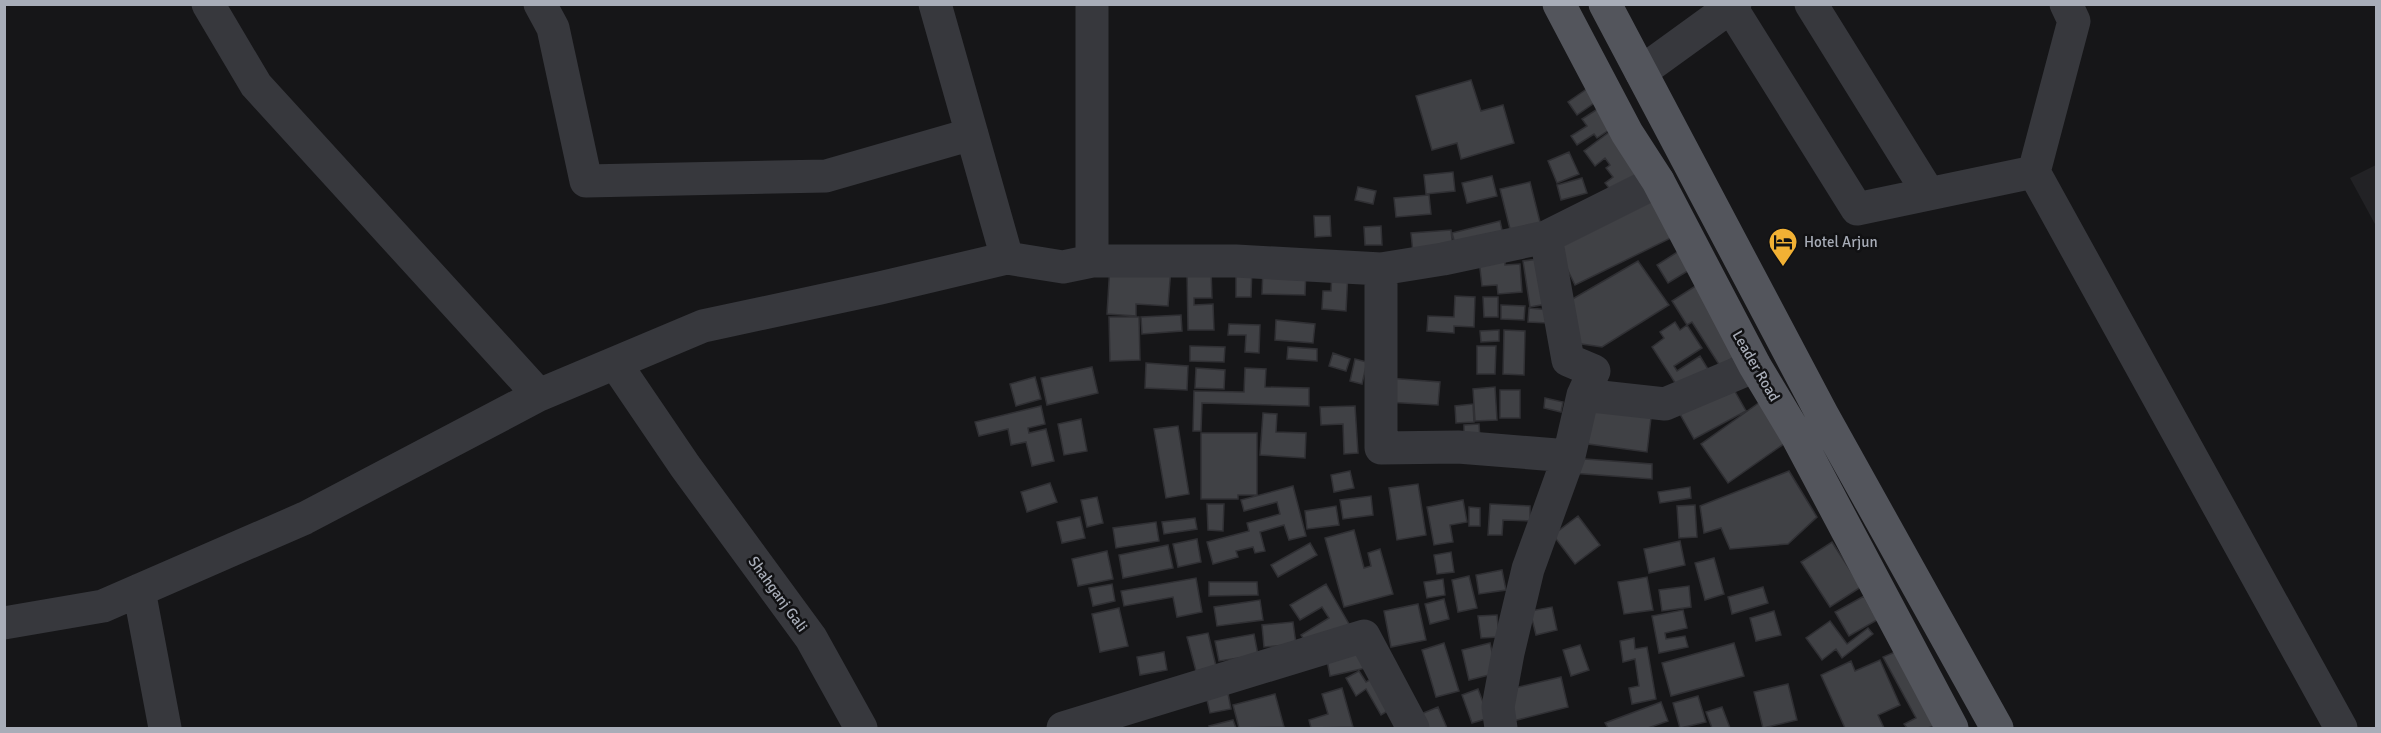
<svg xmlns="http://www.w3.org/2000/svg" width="2381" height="733" viewBox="0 0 2381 733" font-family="Signika,sans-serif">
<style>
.built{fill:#222225}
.building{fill:#404145;stroke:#303034;stroke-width:1.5}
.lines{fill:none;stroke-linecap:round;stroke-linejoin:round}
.minor{stroke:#37383d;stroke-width:33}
.major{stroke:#53555c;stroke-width:33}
.labels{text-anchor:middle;stroke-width:5;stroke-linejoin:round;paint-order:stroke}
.poi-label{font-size:15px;fill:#a8adb8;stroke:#111113;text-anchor:start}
.street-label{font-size:15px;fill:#a8adb8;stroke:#111113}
</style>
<rect width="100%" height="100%" fill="#161618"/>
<path class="built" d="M2376,165V226L2350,178Z"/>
<path class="building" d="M1471,80L1481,111L1503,105L1514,143L1461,159L1457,143L1432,150L1416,96Z
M1591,86L1600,99L1577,115L1568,102Z
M1599,108L1612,128L1597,138L1594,134L1577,145L1571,136L1587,126L1582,119Z
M1612,130L1642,170L1612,192L1605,183L1613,177L1606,168L1610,165L1605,158L1595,166L1584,151Z
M1569,152L1579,174L1557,183L1548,161Z
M1453,172L1455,191L1426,194L1424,175Z
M1492,176L1497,196L1467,203L1462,183Z
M1582,178L1587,193L1561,200L1557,185Z
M1530,182L1541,226L1511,233L1500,189Z
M1358,187L1376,191L1373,204L1355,200Z
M1654,193L1675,236L1575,285L1554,242Z
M1429,195L1431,214L1396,217L1394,198Z
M1314,216H1330L1331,236L1315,237Z
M1500,221L1504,239L1457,251L1452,233Z
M1381,226L1382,245H1365L1364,227Z
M1451,230L1453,249L1413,253L1411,233Z
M1679,251L1691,269L1668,283L1657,265Z
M1505,258V265L1520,264L1522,292L1498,294L1497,285L1482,286L1479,260Z
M1546,258L1552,303L1530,307L1523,261Z
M1638,261L1669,305L1602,347L1568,342L1569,301Z
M1110,265L1171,268L1168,306L1136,304V316L1107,314Z
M1236,266H1252L1251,297H1236Z
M1263,267L1306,268L1305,295L1262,294Z
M1211,269L1212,298H1194V305L1213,304L1214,330H1188L1187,270Z
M1332,271L1348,272L1346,311L1322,309L1323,291H1331Z
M1697,285L1741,353L1720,366L1692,322L1687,325L1672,301Z
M1455,296L1475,297L1474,327L1454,326V333L1427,331L1428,316L1454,317Z
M1483,297H1498V317H1484Z
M1501,305L1525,306L1524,320L1501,319Z
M1529,308L1550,310L1548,323L1528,322Z
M1181,315L1182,331L1142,334L1141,317Z
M1109,317H1139L1140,360L1110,361Z
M1276,320L1315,324L1313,343L1275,340Z
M1675,322L1680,330L1687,325L1702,348L1674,366L1677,371L1700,356L1711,374L1681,392L1652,347L1664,338L1660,332Z
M1229,324L1260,325L1259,353L1245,352L1246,335H1228Z
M1499,330V341L1481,342L1480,331Z
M1504,330L1525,331L1524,375L1503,374Z
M1190,346L1225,347L1224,362L1190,361Z
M1477,346H1496L1495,374H1477Z
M1288,347L1317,349V361L1287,359Z
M1333,353L1350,359L1346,371L1329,366Z
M1355,359L1367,362L1362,384L1350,381Z
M1146,363L1188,366L1187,390L1145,388Z
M1092,367L1098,393L1047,405L1041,378Z
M1196,368L1225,370L1224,389L1195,388Z
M1245,368L1266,369L1265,387L1309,388V406L1202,403L1201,431H1193L1194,391L1244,392Z
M1035,377L1041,399L1016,406L1010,384Z
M1388,378L1440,382L1438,405L1386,402Z
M1728,379L1746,411L1694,439L1676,407Z
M1495,387L1497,420L1475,421L1473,389Z
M1500,390H1520V418H1500Z
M1545,398L1563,402L1561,412L1544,408Z
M1760,402L1788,441L1728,483L1701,444Z
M1473,404L1474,422L1456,423L1455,406Z
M1586,405L1652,409L1647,452L1581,443Z
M1041,406L1045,424L1028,428L1029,433L1046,429L1054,461L1032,466L1026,442L1011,445L1008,429L979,436L975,422Z
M1355,406L1358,453L1344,454L1343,424L1321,425L1320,407Z
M1263,413L1277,414L1276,432L1306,433L1305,458L1260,455Z
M1081,419L1087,451L1064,455L1058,424Z
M1479,424L1480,439L1464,440V425Z
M1178,426L1189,494L1166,498L1154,429Z
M1201,433H1257V495H1238V499H1201Z
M1572,458L1652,464V479L1571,473Z
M1350,471L1354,488L1334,492L1331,475Z
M1789,471L1817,517L1788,544L1730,549L1721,528L1704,533L1700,506Z
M1050,483L1057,502L1027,512L1021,492Z
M1418,484L1426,535L1397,540L1389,488Z
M1293,486L1306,536L1289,540L1284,525L1260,532L1265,551L1255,553L1253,547L1236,551L1238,557L1213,564L1207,542L1249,531L1247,523L1280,514L1277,502L1244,511L1241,500Z
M1690,487L1691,498L1660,503L1658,492Z
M1371,496L1373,515L1343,519L1340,500Z
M1097,497L1103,523L1087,527L1081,500Z
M1463,500L1467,522L1450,525L1453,542L1434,545L1427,507Z
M1207,504H1224L1223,531L1208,530Z
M1490,504L1530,506V521L1503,520L1502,535H1488Z
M1695,505L1697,537L1679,538L1677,506Z
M1336,506L1339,525L1307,529L1305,511Z
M1469,507L1480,508V526H1469Z
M1578,516L1600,545L1575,564L1553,535Z
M1080,517L1085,538L1062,543L1057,522Z
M1195,518L1197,529L1164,534L1162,522Z
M1156,522L1159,541L1116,548L1113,528Z
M1354,530L1364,568L1371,566L1368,553L1380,549L1393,594L1344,607L1325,538Z
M1197,539L1201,562L1178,567L1173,544Z
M1680,541L1685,565L1649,573L1644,549Z
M1832,542L1861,587L1830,607L1801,562Z
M1310,543L1317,555L1278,577L1271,565Z
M1168,545L1173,568L1123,578L1119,555Z
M1107,551L1113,579L1078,586L1072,559Z
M1451,552L1454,572L1437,574L1434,555Z
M1714,558L1724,594L1705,600L1695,563Z
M1502,570L1506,590L1479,594L1476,575Z
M1469,576L1477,608L1458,612L1452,580Z
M1647,577L1653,610L1624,614L1618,582Z
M1196,578L1202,612L1177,617L1173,597L1124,606L1121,591Z
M1443,579L1445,595L1427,598L1424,582Z
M1209,582H1257L1258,595L1209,596Z
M1112,584L1115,601L1093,606L1089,588Z
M1326,584L1349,624L1309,647L1301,635L1329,618L1322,607L1300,620L1290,605Z
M1689,586L1691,607L1662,611L1659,590Z
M1763,587L1768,603L1732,614L1728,597Z
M1864,596L1877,620L1849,636L1835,612Z
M1444,599L1449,619L1430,624L1425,604Z
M1260,600L1263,620L1217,626L1214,607Z
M1418,604L1426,640L1391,647L1384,611Z
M1552,607L1557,630L1536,635L1530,611Z
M1119,608L1128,646L1100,652L1092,614Z
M1683,610L1687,628L1665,633L1666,639L1685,636L1688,647L1659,653L1652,616Z
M1774,611L1781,635L1756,641L1750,618Z
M1497,615L1499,637L1481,638L1478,616Z
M1830,621L1847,644L1868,628L1873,634L1842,658L1836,649L1822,660L1806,638Z
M1293,622L1296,644L1264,647L1262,625Z
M1208,633L1216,666L1196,671L1187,637Z
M1254,634L1258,655L1219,661L1215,641Z
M1634,638L1635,649L1647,647L1656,699L1632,704L1629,688L1639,686L1635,659L1623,662L1620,641Z
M1444,643L1459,691L1436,697L1422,650Z
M1490,643L1497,673L1469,680L1462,650Z
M1734,643L1744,676L1671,696L1662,663Z
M1580,645L1589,670L1571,676L1563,650Z
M1365,646L1370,667L1330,676L1326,655Z
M1164,652L1167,670L1140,675L1137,657Z
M1895,652L1934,726L1928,728H1907L1904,724L1916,718L1883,657Z
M1880,660L1900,705L1878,715L1884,728H1845L1821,675L1851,661L1855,671Z
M1359,671L1366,682L1379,675L1396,706L1381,715L1366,689L1356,696L1346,678Z
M1224,673L1231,709L1210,713L1202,678Z
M1561,677L1568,707L1513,721L1506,690Z
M1788,684L1797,720L1763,728L1754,692Z
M1342,688L1353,727L1311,728L1309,720L1328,714L1322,694Z
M1478,689L1489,718L1472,723L1462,695Z
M1275,694L1284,727L1239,728L1233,705Z
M1698,696L1706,722L1680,728L1673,703Z
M1661,702L1668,721L1648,728H1608L1605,723Z
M1438,707L1447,728H1427L1421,714Z
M1722,707L1730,728H1712L1706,712Z
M1233,720L1236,728H1210L1209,726Z"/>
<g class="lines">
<path class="minor" d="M208,4L256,85L539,395
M540,4L553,28L586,181L826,176L972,134
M935,4L1007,258
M1729,4L1857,209L2034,172
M1811,4L1929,194
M2066,4L2074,21L2034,172L2341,728
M1641,72L1735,4
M1092,261V4
M1381,269V448L1458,447L1569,456
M615,363L685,466L811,638L861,728
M1583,395L1665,404L1755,366
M139,590L165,728
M4,623L103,606L305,518L539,395L703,326L880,288L1007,258L1063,267L1092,261H1236L1381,269L1443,259L1546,237L1658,181
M1063,728L1364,636L1413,728
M1501,728L1498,707L1508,653L1528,569L1569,456L1583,395L1594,371L1568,360L1546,237"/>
<path class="major" d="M1559,4L1627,133L1658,181L1755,366L1797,436L1952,728
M1605,4L1822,414L1997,728"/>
</g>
<defs>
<g id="hotel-pin" transform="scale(1.5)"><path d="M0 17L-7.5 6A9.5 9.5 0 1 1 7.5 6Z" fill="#f2b134" stroke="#111113"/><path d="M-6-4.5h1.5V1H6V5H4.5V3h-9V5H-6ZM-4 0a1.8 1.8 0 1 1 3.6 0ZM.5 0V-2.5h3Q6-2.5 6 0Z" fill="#111"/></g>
</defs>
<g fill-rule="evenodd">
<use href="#hotel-pin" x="1783" y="242"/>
</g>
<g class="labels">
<g class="poi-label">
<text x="1804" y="247">Hotel Arjun</text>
</g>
<g class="street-label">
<text transform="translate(1756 366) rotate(60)" y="5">Leader Road</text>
<text transform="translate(778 594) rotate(54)" y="5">Shahganj Gali</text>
</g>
</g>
<rect width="2381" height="733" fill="none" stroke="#a8adb8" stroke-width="12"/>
</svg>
